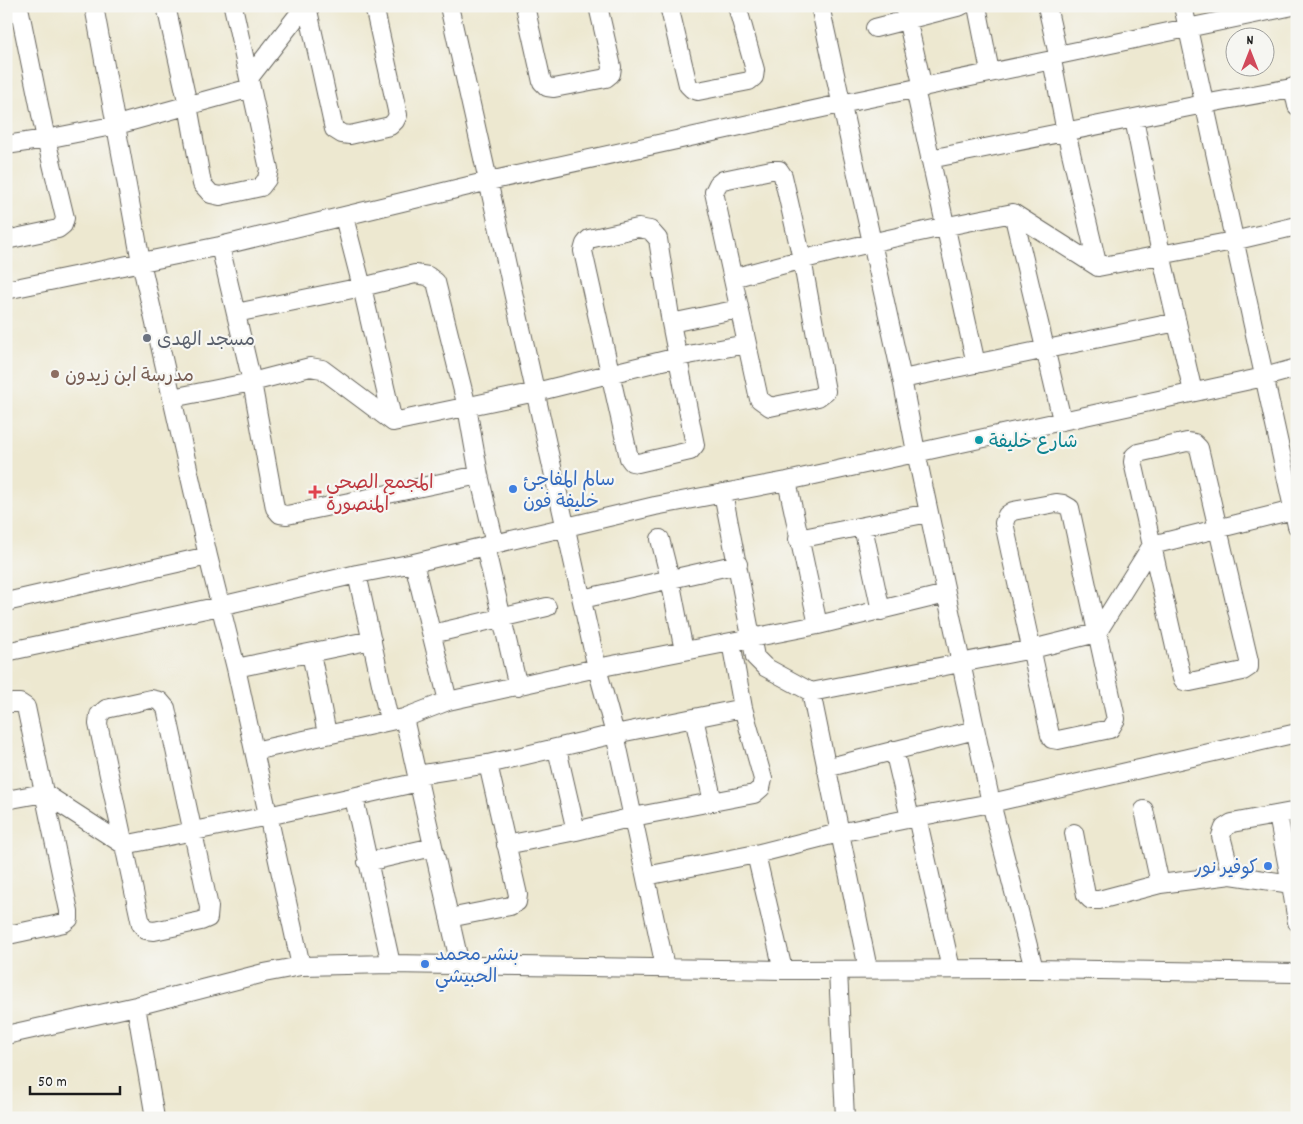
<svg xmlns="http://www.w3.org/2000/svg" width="1303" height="1124" viewBox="0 0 1303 1124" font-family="Dekko,'Playpen Sans Arabic',sans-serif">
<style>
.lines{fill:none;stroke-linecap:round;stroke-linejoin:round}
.minor-casing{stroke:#65635b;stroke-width:20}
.minor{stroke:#fff;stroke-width:18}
.worship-dot{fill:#6b7280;stroke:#f6f6f2;stroke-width:2}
.education-dot{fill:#8d6e63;stroke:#f6f6f2;stroke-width:2}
.culture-dot{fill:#0f9aa8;stroke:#f6f6f2;stroke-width:2}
.shop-dot{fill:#3f7fe0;stroke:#f6f6f2;stroke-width:2}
.health-dot{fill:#e0444e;stroke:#f6f6f2;stroke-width:2}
.labels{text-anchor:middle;stroke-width:4.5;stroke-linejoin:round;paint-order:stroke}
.worship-label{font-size:19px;fill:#5b616d;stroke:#f6f6f2;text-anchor:start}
.education-label{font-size:19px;fill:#785e54;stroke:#f6f6f2;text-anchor:start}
.culture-label{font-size:19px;fill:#0d838f;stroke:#f6f6f2;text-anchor:start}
.shop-label{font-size:19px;fill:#366cbe;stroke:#f6f6f2;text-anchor:start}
.health-label{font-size:19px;fill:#be3a42;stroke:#f6f6f2;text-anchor:start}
</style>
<rect width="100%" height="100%" fill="#f6f6f2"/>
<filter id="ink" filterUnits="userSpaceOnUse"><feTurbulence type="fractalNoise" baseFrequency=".02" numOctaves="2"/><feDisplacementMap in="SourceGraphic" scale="10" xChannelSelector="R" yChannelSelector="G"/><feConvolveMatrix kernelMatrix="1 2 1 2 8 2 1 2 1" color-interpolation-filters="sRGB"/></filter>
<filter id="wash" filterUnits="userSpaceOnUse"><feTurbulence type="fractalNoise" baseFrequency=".0096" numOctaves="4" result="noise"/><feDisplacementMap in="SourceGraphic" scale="20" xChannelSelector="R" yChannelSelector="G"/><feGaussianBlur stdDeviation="1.12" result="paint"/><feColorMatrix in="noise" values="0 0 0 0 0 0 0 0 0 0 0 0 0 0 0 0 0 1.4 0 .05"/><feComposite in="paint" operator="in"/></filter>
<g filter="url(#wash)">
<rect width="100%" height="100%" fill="#ede8d0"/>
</g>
<g filter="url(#ink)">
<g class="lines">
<g class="minor-casing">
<path id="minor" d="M94,6L141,262L208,556L236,668L301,966
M166,6L188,105L202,184L211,194L220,196L261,187L267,179L269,169L233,6
M307,6L334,129L342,134L350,135L390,126L395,121L398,115L374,6
M449,6L597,668L615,734L665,967
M525,6L542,82L547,87L554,88L606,78L611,74L612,67L598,6
M669,6L688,85L692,89L698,91L749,81L754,77L755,70L737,6
M820,6L902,379L916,452L991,803L1034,969
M904,6L923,88
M977,6L990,72
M1047,6L1058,55
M1183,6L1297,526
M875,28L961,6
M1052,60L1066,132L1098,267
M249,78L305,6
M1293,87L1297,106
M915,89L976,364
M1134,119L1161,254L1193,392
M6,145L46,139L117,125L251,88
M930,159L1204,104L1297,87
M771,170H779L783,176L802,259L826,391L818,397L770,407L759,399L714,192L718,184L723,180Z
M1013,213L1062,420
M344,217L362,287L393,422
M638,228L650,230L658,239L671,323L695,445L690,451L638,463L632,462L629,458L583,251L585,244L589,239Z
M6,240L58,229L63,225L65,218L46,139L20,12L16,6
M220,246L252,382L275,508L280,514L287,515L479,475
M733,278C826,252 919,231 1013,213L1098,267L1233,241L1297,226
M6,290L220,246L489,181L841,104L1052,60L1058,55L1293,6
M236,313L362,287L415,274L428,276L436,282L467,407L479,475L495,544
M671,323L739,309
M902,379L1177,322
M172,398L252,382L310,367L322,369L393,422L536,392L678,357L746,344
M1187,442L1194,443L1199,448L1249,661V667L1243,671L1190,682L1184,681L1182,678L1133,462L1134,456L1138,453Z
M787,481L818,625
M723,493L755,657L765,667L811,692L1032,649L1097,633L1152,545L1297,509
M1056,503L1063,504L1070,508L1116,719L1110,729L1058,740L1052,739L1050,735L1004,523L1007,515L1013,511Z
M863,527L881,611
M660,539L670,579L684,651
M798,539L929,513
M485,546L518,687
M357,574L389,720
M582,599L738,564
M6,602L208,556
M432,634L547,607
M6,652L220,606L357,574L414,563L655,506L787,481L1264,377L1297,368
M311,653L327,734
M236,668L372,640
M811,692L868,969
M151,699L160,701L166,708L209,907L208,918L201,921L154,931L146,930L141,924L98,724L99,715L106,709Z
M448,701L597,668L818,625L946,594
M6,703H20L26,707L69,911V919L64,923L13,934L6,932
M404,718L460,965
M694,718L713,802
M557,749L576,831
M894,750L910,818
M254,751L404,718L448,701L414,563
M826,768L975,730
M417,775L488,764L615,734L743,708
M354,798L391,964
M6,800L44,793L124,845L268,816L419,782
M1144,810L1160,884
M1278,815L1291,884L1297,922
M917,817L951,969
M1074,833L1086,895L1091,900H1099L1160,884L1231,875L1291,884
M506,845L576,831L633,817L754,794L761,788L763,779L743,708L731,642
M756,854L783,970
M367,862L433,847
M1231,875L1221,836L1224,828L1232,823L1297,811
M646,876L756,854L839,833L917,817L991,803L1297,733
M449,918L510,906L517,902L518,895L488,764
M838,970L845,1118
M136,1006L155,1118
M6,1035L136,1006L264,973L301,966L391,964L783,970L1034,969L1297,973"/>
</g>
<use href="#minor" class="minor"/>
</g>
</g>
<circle class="worship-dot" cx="147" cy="338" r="5"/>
<circle class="education-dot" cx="55" cy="374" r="5"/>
<circle class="culture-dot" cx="979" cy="440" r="5"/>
<g class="shop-dot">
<circle cx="513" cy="489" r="5"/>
<circle cx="1268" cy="866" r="5"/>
<circle cx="425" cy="964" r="5"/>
</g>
<path class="health-dot" d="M312.5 484.5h5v5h5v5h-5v5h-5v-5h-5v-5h5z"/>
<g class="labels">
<g class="worship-label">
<text x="157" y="345">مسجد الهدى</text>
</g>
<g class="education-label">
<text x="65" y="381">مدرسة ابن زيدون</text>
</g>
<g class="culture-label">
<text x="989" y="447">شارع خليفة</text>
</g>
<g class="shop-label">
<text x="523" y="485">سالم المفاجئ<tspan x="523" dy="22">خليفة فون</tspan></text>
<text x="1258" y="873" text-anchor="end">كوفير نور</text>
<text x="435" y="960">بنشر محمد<tspan x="435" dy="22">الحبيشي</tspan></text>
</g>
<g class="health-label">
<text x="326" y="488">المجمع الصحي<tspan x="326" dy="22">المنصورة</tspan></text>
</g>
</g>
<rect width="1303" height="1124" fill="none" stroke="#f6f6f2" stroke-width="25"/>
<g transform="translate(1250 52)"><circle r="24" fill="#f6f6f2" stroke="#9f9f9c"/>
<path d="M0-4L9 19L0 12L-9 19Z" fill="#d1495b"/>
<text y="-8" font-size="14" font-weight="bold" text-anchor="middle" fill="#1c1c1c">N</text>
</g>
<path d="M30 1086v8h90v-8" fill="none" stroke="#1c1c1c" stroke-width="2.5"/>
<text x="38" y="1086" font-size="15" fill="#1c1c1c" stroke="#f6f6f2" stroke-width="4" paint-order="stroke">50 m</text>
</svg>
